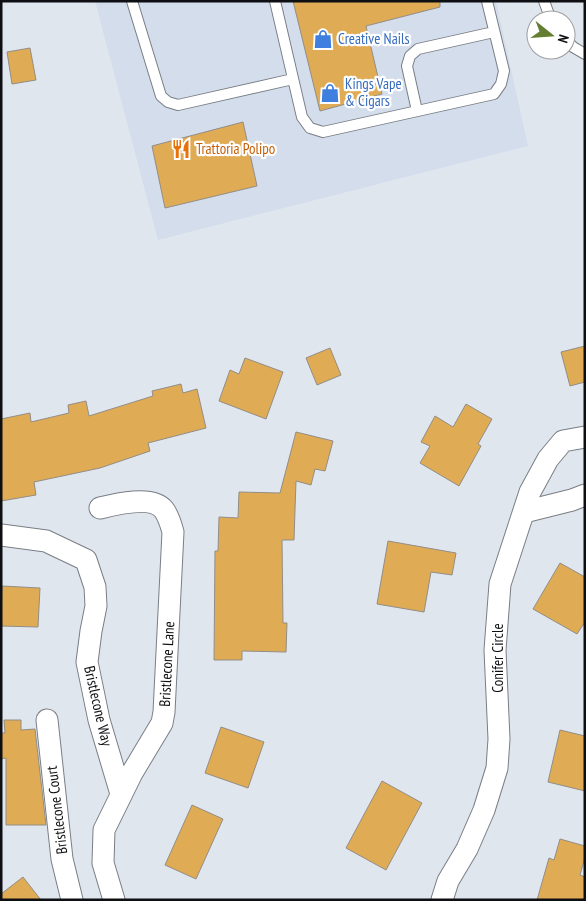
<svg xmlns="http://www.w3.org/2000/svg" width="586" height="901" viewBox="0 0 586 901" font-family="'PT Sans Narrow',sans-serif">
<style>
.built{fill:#d3ddec}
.building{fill:#e0ab55;stroke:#928d86}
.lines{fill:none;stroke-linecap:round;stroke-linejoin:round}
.service-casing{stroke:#797e85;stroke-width:12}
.minor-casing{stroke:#797e85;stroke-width:23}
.service{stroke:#fff;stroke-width:10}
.minor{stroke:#fff;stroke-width:21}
.labels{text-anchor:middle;stroke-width:4.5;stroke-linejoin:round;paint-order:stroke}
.shop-label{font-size:15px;fill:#366cbe;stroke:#fff;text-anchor:start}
.food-label{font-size:15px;fill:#c56008;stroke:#fff;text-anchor:start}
.street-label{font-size:15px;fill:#0e0f12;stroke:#fff}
</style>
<rect width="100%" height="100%" fill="#e0e6ee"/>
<path class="built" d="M95,1H496L528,146L158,240Z"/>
<path class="building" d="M293,1H440V7L366,26L382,94L320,111Z
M30,48L36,80L12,84L7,52Z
M243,122L257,186L165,208L152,146Z
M585,346V382L570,386L561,352Z
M330,348L341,375L317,385L306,358Z
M245,358L283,372L266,419L219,401L230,370L239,374Z
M181,384L183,393L197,389L206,428L148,443L150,451L100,468L34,482L36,495L1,501V419L30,413L31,422L69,413L68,405L86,401L89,416L153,396L152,391Z
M466,404L492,419L478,444L481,446L459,486L420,463L430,446L421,442L435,416L453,427Z
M296,432L333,441L325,471L315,469L311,485L296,481L294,540H282L283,623H287L286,652L242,651V660H214L215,551H218L219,517L238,518L239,492L280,493Z
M388,541L456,553L452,575L431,572L424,612L377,604Z
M560,563L585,577V622L577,634L533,609Z
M2,586L40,588L38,627L1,626Z
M4,720H21V730L35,729L46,825H6V758L1,759V733H5Z
M221,727L264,742L248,788L205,773Z
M560,730L585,736V791L548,782Z
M382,781L422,803L386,870L346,848Z
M192,805L223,819L196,879L165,865Z
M560,839L585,846V857L580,875L585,877V900H537L549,858L554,860Z
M23,877L41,900H1V894Z"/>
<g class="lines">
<g class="service-casing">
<path id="service" d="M132,1L161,96L168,102L178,105L293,79
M275,1L302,117L310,128L323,132L494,94L501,84L504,71L487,1
M544,1L551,20
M566,39L573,47L585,54
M417,111L407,66L410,56L418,49L494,32"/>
</g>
<g class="minor-casing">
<path id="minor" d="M100,508C116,504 153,495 164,510C169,517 171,525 173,532L164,712L162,723L132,773L104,830L103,863L114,900
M524,512L572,500L585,495
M1,535L46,541L86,560L95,587L96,606L91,631L87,662L99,720L121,794
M47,720L62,859L72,900
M442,900L448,881L467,849L484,810L497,768L499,739L495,650L500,584L530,492L548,459L563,441L585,437"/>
</g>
<use href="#service" class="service"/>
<use href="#minor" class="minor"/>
</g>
<defs>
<g id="shop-bare" transform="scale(1.5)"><path d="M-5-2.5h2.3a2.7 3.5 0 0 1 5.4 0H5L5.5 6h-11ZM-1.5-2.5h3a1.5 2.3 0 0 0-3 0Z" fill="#3f7fe0" stroke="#fff" stroke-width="2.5" paint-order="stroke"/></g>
<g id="restaurant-bare" transform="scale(1.5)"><path d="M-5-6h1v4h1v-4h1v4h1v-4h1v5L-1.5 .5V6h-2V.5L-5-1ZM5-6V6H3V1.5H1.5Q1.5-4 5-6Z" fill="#e8710a" stroke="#fff" stroke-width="2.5" paint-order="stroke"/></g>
</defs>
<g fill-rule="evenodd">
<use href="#shop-bare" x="323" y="39"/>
<use href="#shop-bare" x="330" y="93"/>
<use href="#restaurant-bare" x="181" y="149"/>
</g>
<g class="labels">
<g class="shop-label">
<text x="338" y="44">Creative Nails</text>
<text x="345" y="89">Kings Vape<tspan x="345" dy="17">&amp; Cigars</tspan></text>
</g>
<g class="food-label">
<text x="196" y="154">Trattoria Polipo</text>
</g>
<g class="street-label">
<text transform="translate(498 658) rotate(-90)" y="5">Conifer Circle</text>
<text transform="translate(167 664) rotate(-87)" y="5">Bristlecone Lane</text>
<text transform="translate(98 706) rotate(77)" y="5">Bristlecone Way</text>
<text transform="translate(57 810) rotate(-97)" y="5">Bristlecone Court</text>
</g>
</g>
<rect width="586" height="901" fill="none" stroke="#0e0f12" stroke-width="5"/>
<g transform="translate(551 35) rotate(107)"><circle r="24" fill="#ffffff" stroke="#9f9fa0"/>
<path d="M0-4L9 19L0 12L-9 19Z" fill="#637d31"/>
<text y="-8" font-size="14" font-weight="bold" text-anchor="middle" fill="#0e0f12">N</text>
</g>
</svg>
